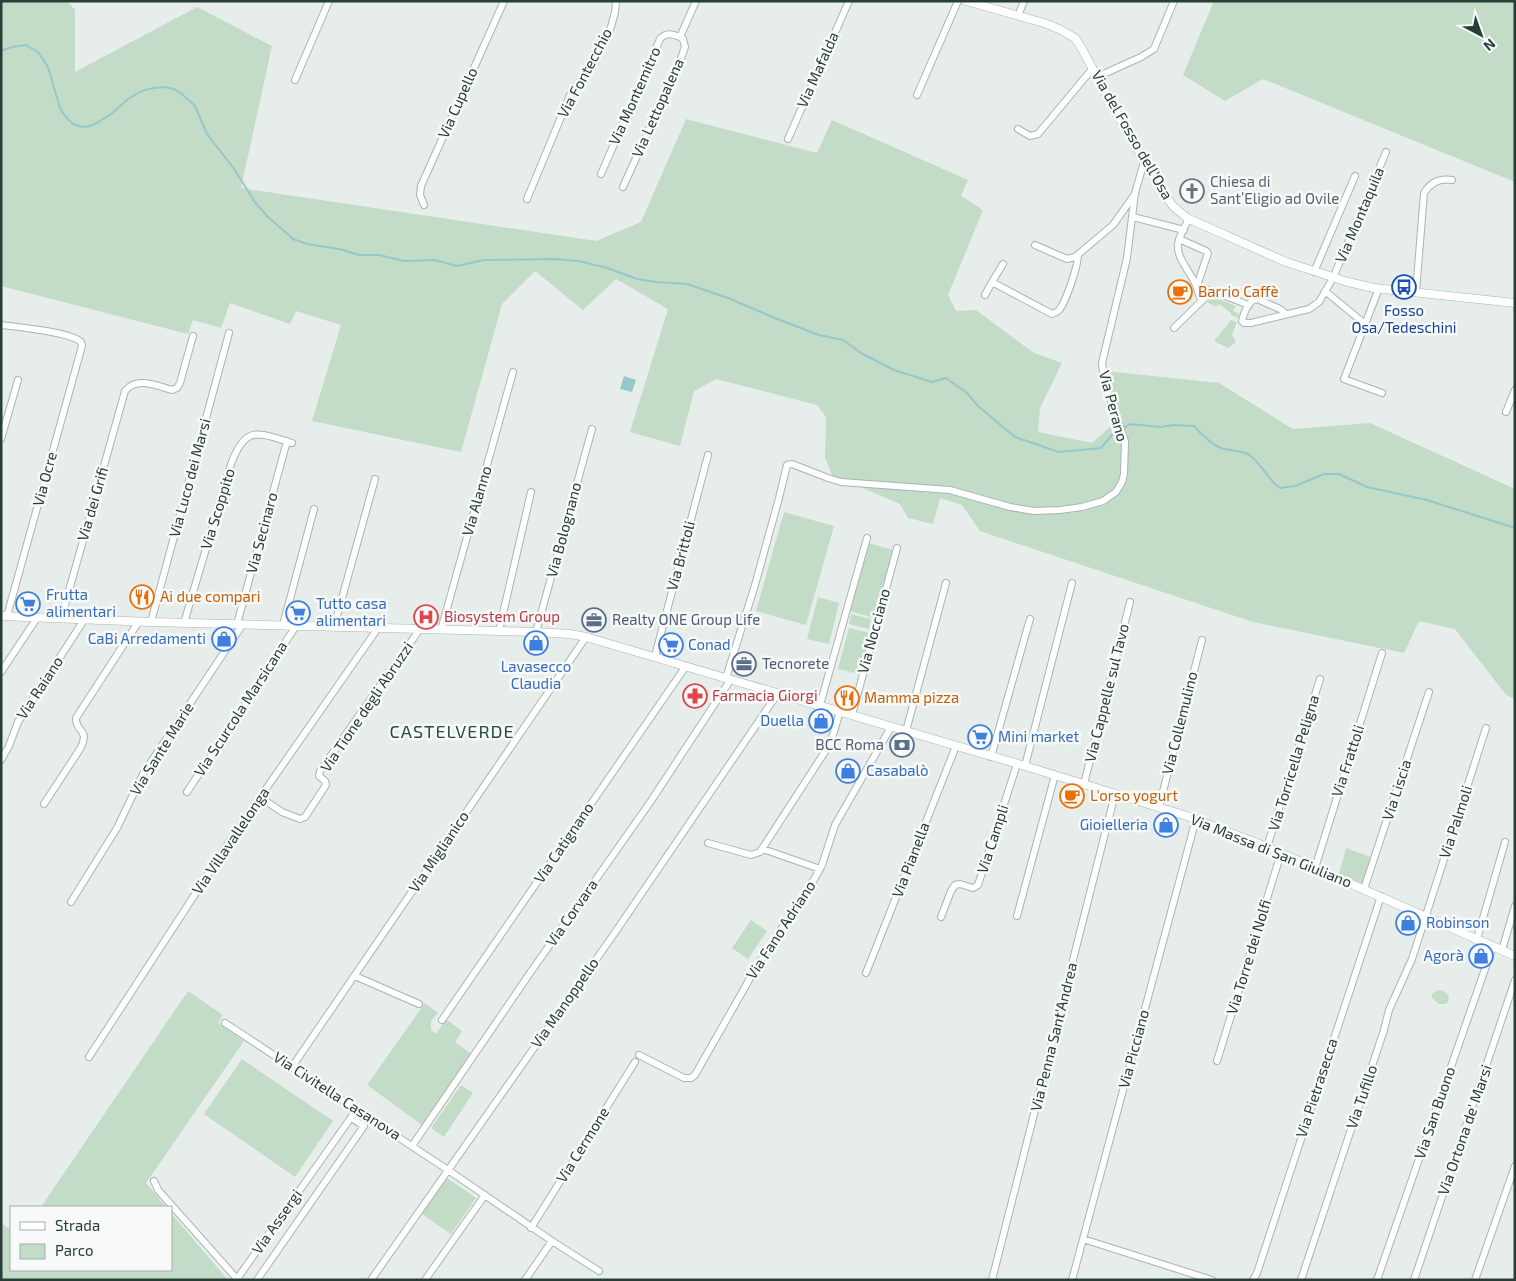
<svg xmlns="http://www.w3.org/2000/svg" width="1516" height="1281" viewBox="0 0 1516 1281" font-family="'Exo 2',sans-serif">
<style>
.green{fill:#c2dcc7}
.water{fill:#96c7cb}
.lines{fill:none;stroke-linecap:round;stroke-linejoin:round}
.stream{stroke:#96c7cb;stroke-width:2}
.minor-casing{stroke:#a9b5b0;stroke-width:8}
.tertiary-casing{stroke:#a9b5b0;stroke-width:9}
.minor{stroke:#fff;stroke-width:6}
.tertiary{stroke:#fff;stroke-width:8}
.labels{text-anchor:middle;stroke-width:5;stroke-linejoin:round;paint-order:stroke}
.street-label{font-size:15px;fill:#273e36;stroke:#f7faf8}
.worship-label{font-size:15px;fill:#5b616d;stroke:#f7faf8;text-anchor:start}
.food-label{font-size:15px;fill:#c56008;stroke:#f7faf8;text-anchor:start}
.transit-label{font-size:15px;fill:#164399;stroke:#f7faf8}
.shop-label{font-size:15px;fill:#366cbe;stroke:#f7faf8;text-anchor:start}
.health-label{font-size:15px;fill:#be3a42;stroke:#f7faf8;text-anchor:start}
.service-label{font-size:15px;fill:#4e5e75;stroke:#f7faf8;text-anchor:start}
.quarter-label{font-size:18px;letter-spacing:1px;fill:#254e41;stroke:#f7faf8}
</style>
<rect width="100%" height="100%" fill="#e6edea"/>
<path class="green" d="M1,1H67L75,10V72L197,7L272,46L241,188L596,241L641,222L686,119L817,153L832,120L968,180L961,196L983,210L948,295L956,311L976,310L1034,353L1062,363L1040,408L1038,432L1092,443L1120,418L1105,371L1219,383L1293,429L1370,423L1515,489V699L1506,695L1455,629L1419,621L1404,653L1253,622L980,531L962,505L940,498L933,524L908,518L900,504L832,475L825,457L826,417L817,405L716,379L694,391L680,446L630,432L668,309L616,279L583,310L535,271L502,304L461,452L312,421L341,325L296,311L290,324L230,303L221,328L193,320L188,334L1,286Z
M1214,1H1515V182L1263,79L1225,101L1183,75Z
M1213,297L1236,306L1233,311L1239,314L1238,318L1231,315V313L1219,304L1216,307L1207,302Z
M1231,320L1237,322L1232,334L1236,342L1228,348L1214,341Z
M784,512L834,526L806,625L756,611Z
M868,543L893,550L874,618L850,611Z
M818,597L839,603L829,644L807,639Z
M851,614L871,619L869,629L849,624Z
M849,628L869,633L859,674L838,669Z
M1346,848L1373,858L1363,884L1339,874Z
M751,920L767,931L748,959L732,948Z
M1439,990L1445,992L1449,996L1448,1001L1446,1004H1439L1432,998V994Z
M188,991L223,1015L218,1023L244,1041L146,1183L166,1207H41Z
M425,1003L438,1013L431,1021V1030L436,1034L446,1019L462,1031L455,1042L471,1054L422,1125L367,1085Z
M242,1059L333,1121L295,1177L204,1114Z
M461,1085L473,1093L444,1137L431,1128Z
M447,1178L476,1198L451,1234L422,1214Z
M171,1213L228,1280H1V1223L11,1230V1270H171Z"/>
<path class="water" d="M624,376L636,380L632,392L620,389Z"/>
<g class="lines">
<path class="stream" d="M1,51L12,47L26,45L38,52L48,67L60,108L65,116L73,124L82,127L90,126L97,123L111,114L128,99L142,91L153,88L164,87L174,89L182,94L195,106L207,134L235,170L254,201L267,216L293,239L307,244L339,249L359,255H379L404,261L435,260L457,266L484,260L554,259L579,261L607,268L637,279L656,282L687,284L728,298L777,319L819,335L843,340L861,353L894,370L932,382L946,378L967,393L978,406L1015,437L1059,452L1101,448L1112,435L1120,431
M1124,428L1130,424L1160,427L1173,425L1194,426C1201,434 1211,444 1221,448C1229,451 1240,450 1248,454C1261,462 1267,479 1280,488L1295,486L1324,474H1339L1367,487L1427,500L1515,528"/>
<g class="minor-casing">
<path id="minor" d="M1018,16L1024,1
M1097,77L1141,57L1154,49L1174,1
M295,80L329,1
M917,95L958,1
M1018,129L1030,136L1038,134L1093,68
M788,139L849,1
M601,174L660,39C666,32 672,34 680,37
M623,187L680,61L685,47L683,39L680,37L696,1
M527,199L571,93L595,62L611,27L615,12L616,1
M424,205L420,195L421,186L504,1
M1133,217L1184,230
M1189,219C1185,226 1179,236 1178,244C1176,257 1190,272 1195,283C1198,289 1198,295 1202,301
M1179,239L1206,251L1208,253L1197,286
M1035,245L1067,259L1075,257L1113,225L1135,194
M1003,264L992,282L1052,314C1056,312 1056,313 1059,310C1066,302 1078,266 1078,255
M1314,272L1355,176
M1379,288L1344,379L1382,393
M1212,291L1249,305
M1325,291L1365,324
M1416,292L1424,193C1430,183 1439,178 1452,180
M985,295L992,282
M1286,314L1280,309L1257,299C1248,300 1244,313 1242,321L1244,323H1251L1309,309L1319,302L1333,278L1386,152
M1,325C18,327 70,332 81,342L82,346L7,616
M1174,328L1212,291L1197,286
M1506,412L1515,390
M1,439L18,380
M61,619L125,391C137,376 157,386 172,390L177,388L180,383L193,336
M151,622L229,333
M184,623L231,464C246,424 258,433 292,443
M237,624L287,441
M283,625L314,509
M334,627L375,479
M441,630L513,372
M499,631L531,492
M536,632L592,429
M655,656L708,455
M1,672L37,618
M726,678L755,585L779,498L787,465L792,464L828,478L841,482L950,490L1010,507L1034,511L1060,510L1082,507L1103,501L1116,492L1122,482L1124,474L1125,441L1104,381L1102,363L1127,258L1135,193L1144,162
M820,705L867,538
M852,715L897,548
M906,731L946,583
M991,757L1030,619
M1,760L9,746L18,722L84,620
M1025,766L1072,583
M1084,784L1130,602
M187,792L296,626
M260,797L282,812L300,819L305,817L326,785L325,781L319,776L320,771L420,629
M44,804L80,749C91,728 75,733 76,718L139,621
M1159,807L1202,640
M708,843L751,855L760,852L828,747L834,732L840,711
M1267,847L1320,679
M763,849L820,869
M1315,868L1382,653
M1364,889L1429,692
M71,902L117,828L143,774L243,624
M1017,916L1055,775
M941,917L951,891L955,885L960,884L973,888L978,885L1017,764
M1477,939L1505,842
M1502,950L1515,906
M866,973L956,746
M355,976L419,1004
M442,1020L686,666
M225,1023L448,1170L552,1241L525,1280
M639,1055L684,1078H691L695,1075L757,966L815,878L822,865L835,825L891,727
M89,1057L231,839L378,628
M1217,1061L1281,853
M292,1067L586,637
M412,1146L530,973L651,801L731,679
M154,1181L158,1190L238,1280
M531,1228L635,1062
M1083,1239L1212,1280
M552,1241L599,1271
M237,1279L357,1109
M257,1280L364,1126L351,1118
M371,1280L614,934L778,693
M425,1280L485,1195
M992,1280L1115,794
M1072,1280L1196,819
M1253,1280L1257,1273L1381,896
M1301,1280L1384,1030L1389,1010L1412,959L1486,728
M1377,1280L1493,946
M1414,1280L1515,980
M1475,1280L1515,1166"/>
</g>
<g class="tertiary-casing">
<path id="tertiary" d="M966,1L1044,23L1059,29L1075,38L1082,49L1118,116L1160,188L1173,206L1187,218L1286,262L1348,282L1374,288L1515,303
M1,616L151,622L536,632L570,634L586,637L1025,766L1187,816L1267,847L1515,956"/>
</g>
<use href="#minor" class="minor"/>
<use href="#tertiary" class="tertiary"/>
</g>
<defs>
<g id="church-ring" transform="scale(1.25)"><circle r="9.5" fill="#f7faf8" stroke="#6b7280" stroke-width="1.5"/><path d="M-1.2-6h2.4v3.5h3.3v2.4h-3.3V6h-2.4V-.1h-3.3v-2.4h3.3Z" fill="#6b7280"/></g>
<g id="bus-ring" transform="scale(1.25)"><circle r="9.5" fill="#f7faf8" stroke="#1a4fb4" stroke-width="1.5"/><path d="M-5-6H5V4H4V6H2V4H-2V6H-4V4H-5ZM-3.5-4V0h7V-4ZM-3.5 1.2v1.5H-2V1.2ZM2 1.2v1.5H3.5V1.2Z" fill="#1a4fb4"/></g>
<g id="cafe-ring" transform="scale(1.25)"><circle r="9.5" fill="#f7faf8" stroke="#e8710a" stroke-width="1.5"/><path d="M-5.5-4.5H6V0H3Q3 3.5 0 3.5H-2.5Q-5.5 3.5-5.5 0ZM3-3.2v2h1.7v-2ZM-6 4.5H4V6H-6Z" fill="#e8710a"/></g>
<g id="restaurant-ring" transform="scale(1.25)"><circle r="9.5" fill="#f7faf8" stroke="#e8710a" stroke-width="1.5"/><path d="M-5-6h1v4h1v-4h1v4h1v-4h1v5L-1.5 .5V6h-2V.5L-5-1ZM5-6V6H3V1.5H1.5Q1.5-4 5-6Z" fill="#e8710a"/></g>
<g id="supermarket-ring" transform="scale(1.25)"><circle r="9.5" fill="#f7faf8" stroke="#3f7fe0" stroke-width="1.5"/><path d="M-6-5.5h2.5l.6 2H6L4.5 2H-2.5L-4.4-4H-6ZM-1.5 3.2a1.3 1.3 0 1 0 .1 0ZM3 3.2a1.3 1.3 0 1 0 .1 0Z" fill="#3f7fe0"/></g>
<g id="hospital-ring" transform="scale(1.25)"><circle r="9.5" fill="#f7faf8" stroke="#e0444e" stroke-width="1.5"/><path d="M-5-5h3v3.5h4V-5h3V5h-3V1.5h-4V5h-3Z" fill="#e0444e"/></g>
<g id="office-ring" transform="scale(1.25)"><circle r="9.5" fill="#f7faf8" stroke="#5c6f8a" stroke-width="1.5"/><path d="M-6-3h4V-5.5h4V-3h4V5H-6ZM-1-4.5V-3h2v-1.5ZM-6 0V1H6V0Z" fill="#5c6f8a"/></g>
<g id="shop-ring" transform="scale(1.25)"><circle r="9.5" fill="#f7faf8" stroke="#3f7fe0" stroke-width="1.5"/><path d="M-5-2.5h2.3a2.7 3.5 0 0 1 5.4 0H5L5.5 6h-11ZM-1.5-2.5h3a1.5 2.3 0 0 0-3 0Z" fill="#3f7fe0"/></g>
<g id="pharmacy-ring" transform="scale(1.25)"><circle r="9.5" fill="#f7faf8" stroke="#e0444e" stroke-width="1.5"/><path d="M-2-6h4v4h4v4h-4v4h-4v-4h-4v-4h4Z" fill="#e0444e"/></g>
<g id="bank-ring" transform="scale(1.25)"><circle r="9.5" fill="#f7faf8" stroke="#5c6f8a" stroke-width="1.5"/><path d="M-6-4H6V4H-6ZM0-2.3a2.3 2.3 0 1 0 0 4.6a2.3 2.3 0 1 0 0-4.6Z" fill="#5c6f8a"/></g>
</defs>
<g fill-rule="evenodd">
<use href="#church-ring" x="1192" y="191"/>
<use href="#bus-ring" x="1404" y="287"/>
<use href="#cafe-ring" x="1180" y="292"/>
<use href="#restaurant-ring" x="142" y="597"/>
<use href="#supermarket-ring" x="28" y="604"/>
<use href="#supermarket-ring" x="298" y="613"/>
<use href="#hospital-ring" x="426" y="617"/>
<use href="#office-ring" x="594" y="620"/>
<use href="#shop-ring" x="224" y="639"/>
<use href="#shop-ring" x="536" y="643"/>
<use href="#supermarket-ring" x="671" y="645"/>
<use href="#office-ring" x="744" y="664"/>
<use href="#pharmacy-ring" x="695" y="696"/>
<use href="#restaurant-ring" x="847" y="698"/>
<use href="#shop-ring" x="821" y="721"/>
<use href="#supermarket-ring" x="980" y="737"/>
<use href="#bank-ring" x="902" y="745"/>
<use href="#shop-ring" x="848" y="771"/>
<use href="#cafe-ring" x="1072" y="796"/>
<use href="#shop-ring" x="1166" y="825"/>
<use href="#shop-ring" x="1408" y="923"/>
<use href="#shop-ring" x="1481" y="956"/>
</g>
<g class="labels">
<g class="street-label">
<text transform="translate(818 70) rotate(-66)" y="5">Via Mafalda</text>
<text transform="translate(585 73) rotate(-62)" y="5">Via Fontecchio</text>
<text transform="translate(635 96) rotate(-66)" y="5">Via Montemitro</text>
<text transform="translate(458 103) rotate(-66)" y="5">Via Cupello</text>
<text transform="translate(658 108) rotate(-66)" y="5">Via Lettopalena</text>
<text transform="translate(1132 135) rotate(60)" y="5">Via del Fosso dell'Osa</text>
<text transform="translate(1360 215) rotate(-67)" y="5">Via Montaquila</text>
<text transform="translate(1113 406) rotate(75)" y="5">Via Perano</text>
<text transform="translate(190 478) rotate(-75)" y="5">Via Luco dei Marsi</text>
<text transform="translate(45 479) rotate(-75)" y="5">Via Ocre</text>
<text transform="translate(477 501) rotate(-74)" y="5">Via Alanno</text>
<text transform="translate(93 504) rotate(-74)" y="5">Via dei Grifi</text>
<text transform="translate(218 509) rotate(-73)" y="5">Via Scoppito</text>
<text transform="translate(564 530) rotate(-75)" y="5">Via Bolognano</text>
<text transform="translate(262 533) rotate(-75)" y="5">Via Secinaro</text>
<text transform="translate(681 556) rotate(-75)" y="5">Via Brittoli</text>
<text transform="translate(874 631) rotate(-75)" y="5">Via Nocciano</text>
<text transform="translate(40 688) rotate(-57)" y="5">Via Raiano</text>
<text transform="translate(1107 693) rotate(-76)" y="5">Via Cappelle sul Tavo</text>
<text transform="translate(367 707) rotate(-56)" y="5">Via Tione degli Abruzzi</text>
<text transform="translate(241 709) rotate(-57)" y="5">Via Scurcola Marsicana</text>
<text transform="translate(1180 723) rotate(-76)" y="5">Via Collemulino</text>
<text transform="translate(162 749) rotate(-58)" y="5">Via Sante Marie</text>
<text transform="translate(1348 761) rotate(-72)" y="5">Via Frattoli</text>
<text transform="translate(1294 763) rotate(-73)" y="5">Via Torricella Peligna</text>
<text transform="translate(1397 790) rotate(-72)" y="5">Via Liscia</text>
<text transform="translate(1456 822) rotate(-72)" y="5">Via Palmoli</text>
<text transform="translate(993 839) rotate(-72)" y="5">Via Campli</text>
<text transform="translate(231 841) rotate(-56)" y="5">Via Villavallelonga</text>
<text transform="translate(564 843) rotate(-56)" y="5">Via Catignano</text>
<text transform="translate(1271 851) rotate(22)" y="5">Via Massa di San Giuliano</text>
<text transform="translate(439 852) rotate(-56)" y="5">Via Miglianico</text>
<text transform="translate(911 860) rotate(-69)" y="5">Via Pianella</text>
<text transform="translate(572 913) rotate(-55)" y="5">Via Corvara</text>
<text transform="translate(781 930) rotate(-57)" y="5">Via Fano Adriano</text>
<text transform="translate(1249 957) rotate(-73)" y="5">Via Torre dei Nolfi</text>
<text transform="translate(565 1003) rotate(-55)" y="5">Via Manoppello</text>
<text transform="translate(1054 1037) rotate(-76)" y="5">Via Penna Sant'Andrea</text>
<text transform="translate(1134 1049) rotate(-75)" y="5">Via Picciano</text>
<text transform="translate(1317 1088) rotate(-72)" y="5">Via Pietrasecca</text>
<text transform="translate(337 1096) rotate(33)" y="5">Via Civitella Casanova</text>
<text transform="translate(1362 1097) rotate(-71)" y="5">Via Tufillo</text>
<text transform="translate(1435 1113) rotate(-71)" y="5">Via San Buono</text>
<text transform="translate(1465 1130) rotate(-71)" y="5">Via Ortona de' Marsi</text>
<text transform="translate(583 1145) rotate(-58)" y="5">Via Cermone</text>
<text transform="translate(277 1222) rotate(-55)" y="5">Via Assergi</text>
</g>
<g class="worship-label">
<text x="1210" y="187">Chiesa di<tspan x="1210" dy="17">Sant’Eligio ad Ovile</tspan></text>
</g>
<g class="food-label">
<text x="1198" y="297">Barrio Caffè</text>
<text x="160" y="602">Ai due compari</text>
<text x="864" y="703">Mamma pizza</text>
<text x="1090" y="801">L'orso yogurt</text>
</g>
<g class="transit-label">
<text x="1404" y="316">Fosso<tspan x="1404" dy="17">Osa/Tedeschini</tspan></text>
</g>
<g class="shop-label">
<text x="46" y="600">Frutta<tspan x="46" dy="17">alimentari</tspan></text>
<text x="316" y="609">Tutto casa<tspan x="316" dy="17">alimentari</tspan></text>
<text x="206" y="644" text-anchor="end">CaBi Arredamenti</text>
<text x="688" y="650">Conad</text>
<text x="536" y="672" text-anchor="middle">Lavasecco<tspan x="536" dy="17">Claudia</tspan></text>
<text x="804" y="726" text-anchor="end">Duella</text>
<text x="998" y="742">Mini market</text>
<text x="866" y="776">Casabalò</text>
<text x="1148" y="830" text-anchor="end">Gioielleria</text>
<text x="1426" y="928">Robinson</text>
<text x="1464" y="961" text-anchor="end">Agorà</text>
</g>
<g class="health-label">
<text x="444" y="622">Biosystem Group</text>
<text x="712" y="701">Farmacia Giorgi</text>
</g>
<g class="service-label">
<text x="612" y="625">Realty ONE Group Life</text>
<text x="762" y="669">Tecnorete</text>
<text x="884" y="750" text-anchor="end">BCC Roma</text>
</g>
<g class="quarter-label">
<text x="452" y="738">CASTELVERDE</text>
</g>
</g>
<rect width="1516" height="1281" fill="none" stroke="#273e36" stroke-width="5"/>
<rect x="10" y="1206" width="162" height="65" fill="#f7faf8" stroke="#a4afaa"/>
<rect x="20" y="1222" width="25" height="8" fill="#ffffff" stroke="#a4afaa"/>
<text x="55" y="1231" font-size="15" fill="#273e36">Strada</text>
<rect x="20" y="1244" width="25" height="15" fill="#c2dcc7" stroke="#a4afaa"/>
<text x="55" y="1256" font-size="15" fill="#273e36">Parco</text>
<g transform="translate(1481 35) rotate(139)" stroke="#f7faf8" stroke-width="4" paint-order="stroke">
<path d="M0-4L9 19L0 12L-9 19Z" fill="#273e36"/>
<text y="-8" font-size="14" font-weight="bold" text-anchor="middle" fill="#273e36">N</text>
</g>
</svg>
